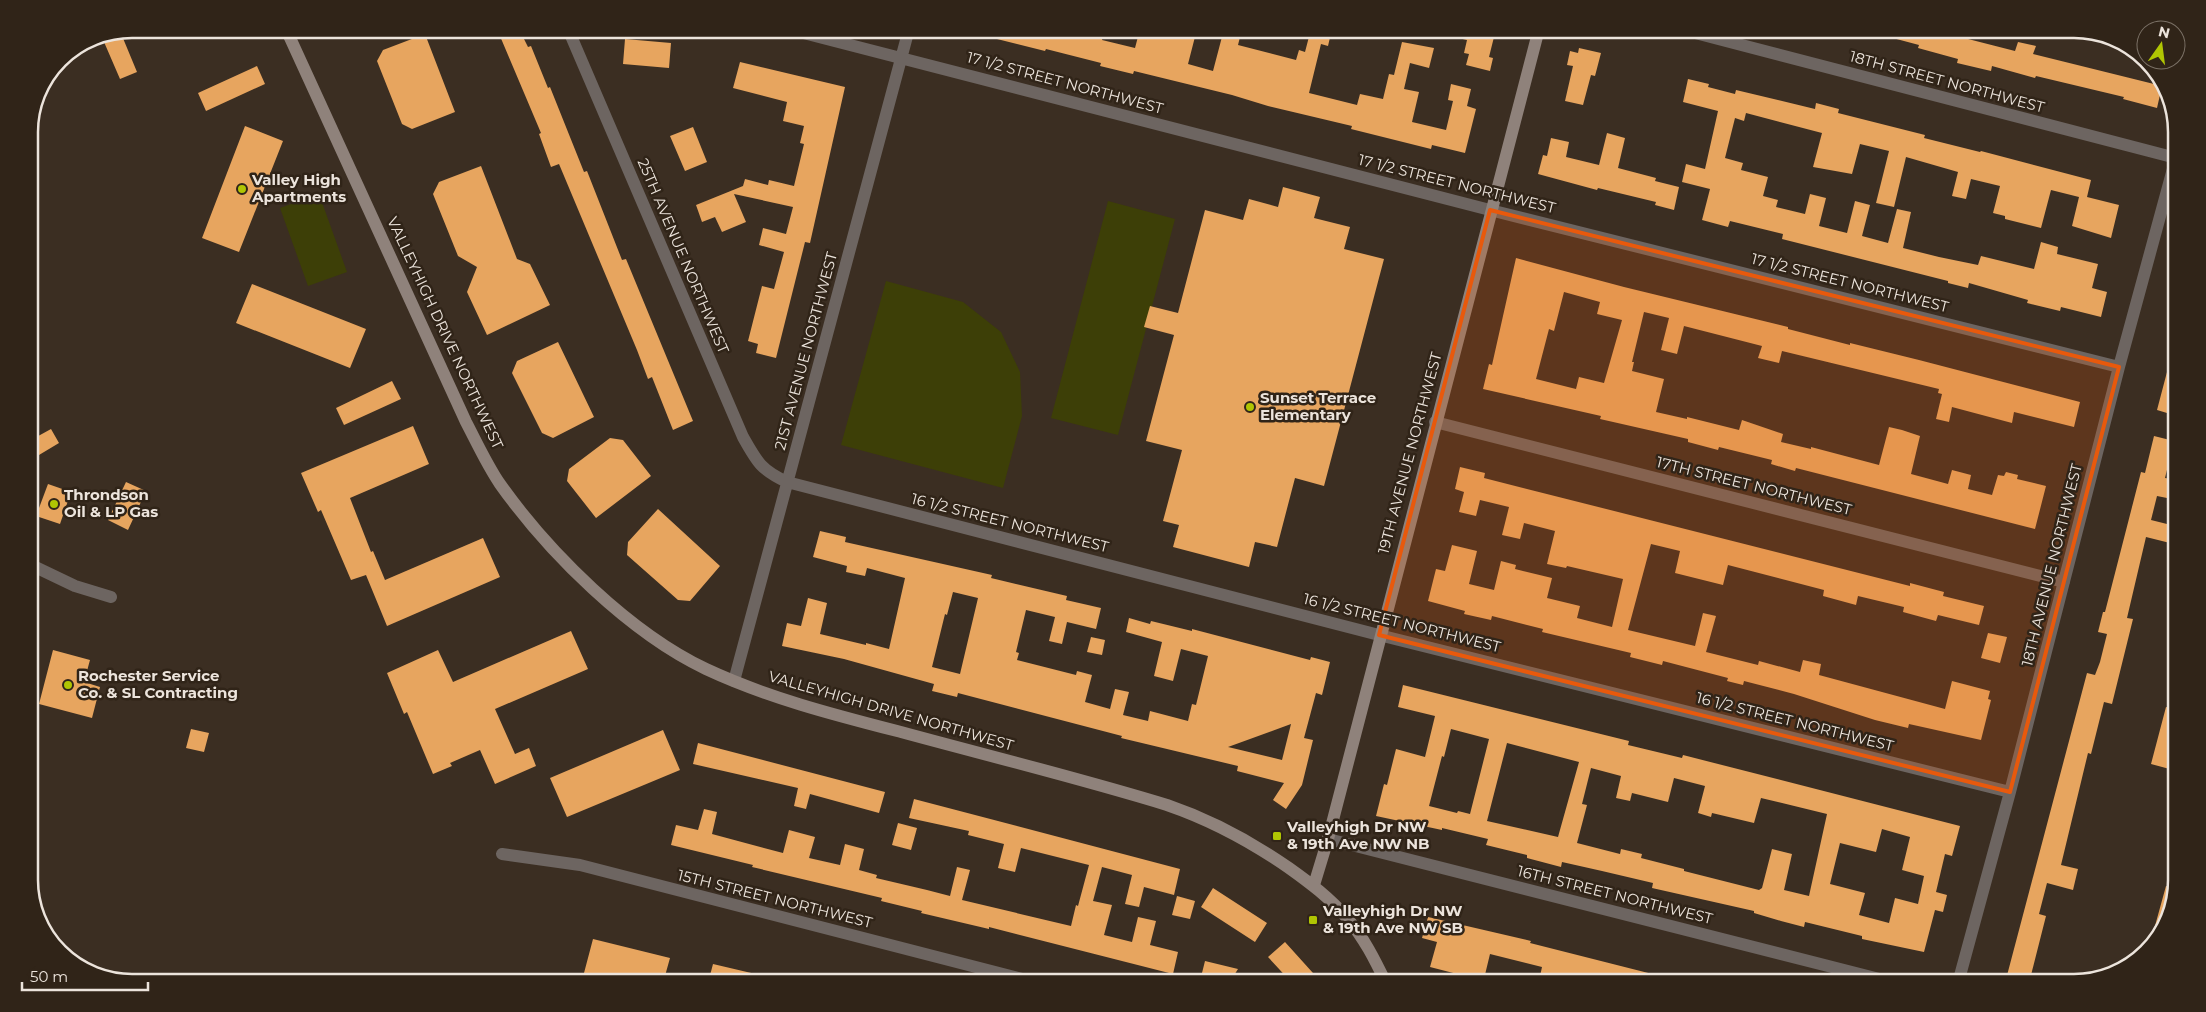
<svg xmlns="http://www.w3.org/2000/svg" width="2206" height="1012" viewBox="0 0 2206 1012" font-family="Montserrat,sans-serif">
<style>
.green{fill:#3d3f07}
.building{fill:#e7a55f;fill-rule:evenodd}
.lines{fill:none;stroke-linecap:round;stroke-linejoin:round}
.street{stroke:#6d6561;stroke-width:12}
.secondary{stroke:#8f827b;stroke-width:12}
.marked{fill:#e8590c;fill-opacity:0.2;stroke:#e8590c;stroke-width:4;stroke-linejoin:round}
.poi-dot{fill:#b0c503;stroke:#302418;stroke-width:2}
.labels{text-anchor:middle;stroke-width:5;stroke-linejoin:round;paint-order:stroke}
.street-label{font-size:15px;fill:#ece4dc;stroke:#302418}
.poi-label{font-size:15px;font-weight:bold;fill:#ece4dc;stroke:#302418;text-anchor:start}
.rim{fill:none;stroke:#ece4dc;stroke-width:2.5}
</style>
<rect width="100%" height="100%" fill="#3b2e22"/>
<path class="green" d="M319,194L347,272L308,286L280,208Z
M1108,201L1175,219L1118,435L1051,418Z
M886,281L963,302L1001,332L1020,372L1022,416L1003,488L841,445Z"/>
<path class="building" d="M497,29H519L528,47L531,46L548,88L550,87L584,172L587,171L622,260L626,259L693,421L673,430L652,377L648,379L637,350L559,164L551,167L539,134L541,133Z
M978,29H1105L1102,40L1135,48L1140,29L1178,38L1180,29H1197L1188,64L1213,71L1223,33L1240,37L1238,45L1296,60L1299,50L1305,52L1311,29H1332L1328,46L1321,44L1309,93L1357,105L1360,94L1383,99L1389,74L1394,75L1402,42L1434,48L1429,68L1410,63L1404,89L1419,92L1412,122L1446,130L1453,101L1448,100L1451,84L1471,89L1467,106L1476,109L1465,153L1432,145L1431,149L1351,129L1352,126L1268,106L1232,95L1134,71L1133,74L1100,66L1101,63L1046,49L1045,51L977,34Z
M1442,29H1496L1489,57L1493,58L1490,71L1466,65L1469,54L1464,53L1467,40L1441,34Z
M1874,29H1929L2015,51L2018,42L2036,46L2033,54L2162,86L2157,108L2123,99L2124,97L2036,76L2035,78L1992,66L1991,71L1957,63L1958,59L1918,48L1919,45L1874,33Z
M120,31L137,72L120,79L101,35Z
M425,34L455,112L412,129L402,124L377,61L383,50Z
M625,39L671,43L669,68L623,64Z
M1579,48L1601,53L1595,76L1591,75L1583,105L1565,101L1573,66L1567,65L1570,51L1578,53Z
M740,62L845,87L810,243L805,242L776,358L756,353L758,344L748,341L762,286L774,289L784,252L759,245L763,228L786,234L793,207L734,194L746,222L722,232L715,217L702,222L696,205L743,186L745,179L768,185L769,180L794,186L804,144L800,143L804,126L783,121L787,102L733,88Z
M257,66L265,84L206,111L198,93Z
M1688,79L1709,84L1708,87L1735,94L1736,90L1815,109L1816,103L1839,109L1838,113L1925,135L1924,138L1980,152L1981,151L2091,180L2087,197L2119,205L2111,238L2072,226L2079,197L2051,190L2041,228L2005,219V216L1993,213L2000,186L1971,179L1966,199L1952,196L1958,172L1906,157L1894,207L1876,203L1889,151L1860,144L1852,174L1813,167L1822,133L1746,113L1744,121L1735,118L1725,158L1743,163L1741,170L1768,177L1763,196L1778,200L1776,207L1805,214L1810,194L1826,198L1819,226L1847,233L1855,201L1870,205L1862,236L1888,243L1897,209L1911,212L1903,248L1939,257L1978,265L1981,256L2034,269L2041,242L2058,247L2057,254L2098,264L2092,288L2107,292L2101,317L2061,307L2060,311L2027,303L2028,300L1969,283L1968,288L1948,283V281L1782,239L1783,234L1730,221L1728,227L1702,220L1710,189L1682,182L1686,164L1705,169L1718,111L1683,102Z
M245,126L283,141L239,252L202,238Z
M693,127L707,162L685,171L670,136Z
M1607,133L1625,138L1618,168L1656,178L1655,181L1679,187L1674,210L1655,205L1656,202L1598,188L1597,190L1538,174L1543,155L1547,156L1551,138L1569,142L1566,157L1599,165Z
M481,166L517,259L530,264L550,305L487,335L467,292L477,267L458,256L433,194L439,182Z
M1283,187L1320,197L1314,218L1350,227L1344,249L1384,259L1324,486L1295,478L1277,547L1255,542L1249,567L1173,547L1179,525L1163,521L1182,450L1146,441L1174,335L1144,327L1150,306L1178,313L1205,210L1243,220L1249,199L1278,207Z
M1516,258L1624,287L1788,327V329L1850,345V343L1919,360L2080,402L2074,427L2014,412L2012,423L1952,407L1949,422L1936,419L1942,394L1938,393L1939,389L1782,351L1779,363L1758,358L1762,346L1684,326L1677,354L1661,350L1669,318L1644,312L1632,362H1634L1632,371L1664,379L1656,412L1687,419V417L1739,430L1742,420L1783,434L1781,442L1811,449V447L1879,465L1889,427L1902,430L1920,436L1911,474L1948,484L1952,470L1971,475L1968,489L1992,495L1998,475L2004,476L2006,472L2018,475L2017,479L2046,486L2035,529L1796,468L1795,471L1771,464L1772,460L1719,447L1718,450L1688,442V439L1600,419L1601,416L1483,389L1489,364L1492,365ZM1564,292L1600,302L1597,314L1622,320L1604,383L1579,377L1576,389L1536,379L1549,329L1554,331Z
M252,284L366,329L350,368L236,323Z
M558,342L594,417L553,438L542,433L512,373L517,361Z
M2172,353H2177V416L2157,410Z
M392,381L401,399L344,425L336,408Z
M413,426L429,464L350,498L371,552L373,551L385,580L483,538L500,577L387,626L366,575L351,580L321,510L318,512L301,473Z
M51,429L59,443L39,455L31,440Z
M2154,436L2174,441L2165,478L2172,479L2167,498L2157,496L2151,520L2175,526L2170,543L2146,537L2127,618L2133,619L2112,704L2104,702L2091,754L2088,753L2061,865L2078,869L2073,890L2047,883L2039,914L2046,916L2029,983H2005L2087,673L2095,675L2100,662L2107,634L2098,632L2103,612H2105L2141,472L2145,473Z
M610,438L623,440L651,476L596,518L567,481L569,469Z
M1460,467L1485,473L1484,478L1910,586V583L1944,592L1943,596L1984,606L1979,625L1938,615L1936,621L1903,612L1904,607L1858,596L1856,605L1823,596L1824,590L1728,565L1723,585L1675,573L1680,551L1651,544L1628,630L1695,646L1703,613L1716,616L1706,652L1758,665L1759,661L1800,672L1803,660L1821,664L1819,675L1945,709L1952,681L1990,691L1988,699L1991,700L1981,740L1909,724L1908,728L1875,720L1794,694L1744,681L1743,685L1727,681L1728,678L1663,661L1662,665L1630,657L1631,653L1542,632L1543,629L1492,616L1491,620L1464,614L1465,611L1428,601L1436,569L1445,571L1452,545L1477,551L1469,584L1494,590L1501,561L1516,565L1515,569L1552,578L1547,598L1580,606L1577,618L1612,627L1623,579L1567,566L1566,568L1547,564L1555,531L1524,523L1520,539L1502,535L1509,507L1480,500L1476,516L1459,512L1464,492L1455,489Z
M126,482L146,491L128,530L108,520Z
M48,484L71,492L60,524L36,516Z
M658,509L720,566L690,601L678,600L627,555L628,542Z
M820,531L846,537L845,542L992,575L991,578L1067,596L1066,600L1101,608L1096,629L1067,622L1062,644L1049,641L1055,617L1026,610L1016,652L1019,653L1017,660L1076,675L1077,671L1092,675L1085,702L1110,709L1115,689L1129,692L1123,715L1148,721L1150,711L1188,721L1192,704L1196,705L1208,656L1181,649L1173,681L1154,676L1162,642L1126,632L1129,618L1150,624L1151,621L1192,631V629L1310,660L1311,657L1330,662L1322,695L1316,693L1304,738L1313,740L1302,785L1286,809L1273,800L1284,783L1237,771L1238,766L1121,738L1122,736L958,693L957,697L932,691L934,684L844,659L782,646L787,623L801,626L808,598L827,603L820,634L866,645V643L889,649L905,578L867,568L865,576L846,572L847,566L813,557ZM953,592L978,598L960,674L932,667L945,614L947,615ZM1291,724L1282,760L1228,747Z
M571,631L588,669L495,709L515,754L529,748L536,766L495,784L480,750L450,763L452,766L433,774L407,712L404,714L387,673L438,650L453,682Z
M1988,633L2007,637L2000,663L1981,658Z
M1091,637L1105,640L1102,655L1087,652Z
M53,650L90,660L84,682L100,687L92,718L39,704Z
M1403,685L1629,741L1628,745L1682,758L1683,755L1960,826L1952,856L1945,854L1936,892L1947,895L1943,912L1935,910L1924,952L1862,939V936L1805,922L1804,927L1781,921L1754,913V911L1652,888L1653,883L1602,871L1562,862L1561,867L1527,858V855L1486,845L1488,839L1442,828V830L1376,816L1384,784L1387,785L1396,749L1425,757L1435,716L1398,707ZM1451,729L1489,739L1470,814L1458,811L1457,813L1429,806L1442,756L1444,757ZM1507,743L1579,762L1558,837L1487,821ZM1591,768L1621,776L1616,798L1630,801L1632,793L1668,802L1674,778L1705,786L1698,813L1711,817L1712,813L1754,823L1761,798L1827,814L1809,896L1784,890L1792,854L1772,849L1762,888L1759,890L1684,871V869L1641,858L1642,854L1621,849L1620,854L1577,843L1587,805L1582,804ZM1882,829L1910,837L1902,870L1924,876L1918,904L1895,898L1889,923L1859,915L1865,893L1830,884L1840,843L1876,852Z
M2166,707L2177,710V771L2151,764Z
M191,729L209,733L204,752L186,748Z
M663,730L680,770L567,817L550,778Z
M698,743L885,792L879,813L810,794L806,809L794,806L798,788L693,764Z
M914,799L1180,869L1174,895L1144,887L1139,907L1125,904L1132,875L1102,867L1093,901L1112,905L1104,935L1132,942L1138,917L1156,921L1150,945L1178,952L1173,974L989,927V929L921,913L922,911L881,901L882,898L752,867L753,865L671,845L676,825L698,830L704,809L717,812L712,834L783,853L789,830L815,837L809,858L840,865L845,844L864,849L859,870L877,875L876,878L927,890L950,896L957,867L970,870L962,900L1071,926L1076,905L1078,906L1089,865L1021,848L1015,872L998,868L1004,844L968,835L969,831L909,818Z
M898,823L917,828L911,850L892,845Z
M2166,886L2176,888L2169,920L2150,944Z
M1213,888L1267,923L1255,942L1201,907Z
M1177,896L1195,901L1190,919L1172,915Z
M1428,917L1531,941L1530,943L1668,978L1667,983H1606L1582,977L1580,983H1548L1539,981L1542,967L1490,954L1483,983H1463L1465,976L1430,967L1437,942L1422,938Z
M593,939L670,958L663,983H588L590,974L584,973Z
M1285,942L1322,983H1292L1268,957Z
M1205,961L1238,969L1229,983H1210L1200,981Z
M713,964L772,978L771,983H708Z"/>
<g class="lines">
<path class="street" d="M568,29L743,437C757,462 761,470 787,482L1379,635L2010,792
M788,29L1490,210L2119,367
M1680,29L2176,158
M1435,422L2064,582
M29,564L75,586L111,597
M734,681L909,29
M1328,839L1895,983
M502,854L580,865L1038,983
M1958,983L2010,792L2119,367L2177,154"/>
<path class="secondary" d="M286,29L466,422C477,443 487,465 500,484C549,553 630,633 706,669C768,698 835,715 901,732C989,756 1079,778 1167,805C1211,820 1250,841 1289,868C1310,883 1330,898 1347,918C1364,938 1375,960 1386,983
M1314,885L1328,839L1539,29"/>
</g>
<path class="marked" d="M1490,210L2119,367L2010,792L1379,635Z"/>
<g class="poi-dot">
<circle cx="242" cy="189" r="5"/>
<circle cx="1250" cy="407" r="5"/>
<circle cx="54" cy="504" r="5"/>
<circle cx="68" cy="685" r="5"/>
<rect x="1272" y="831" width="10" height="10" rx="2.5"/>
<rect x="1308" y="915" width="10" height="10" rx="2.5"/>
</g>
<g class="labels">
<g class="street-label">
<text transform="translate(1947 82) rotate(15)" y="5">18TH STREET NORTHWEST</text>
<text transform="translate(1065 83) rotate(15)" y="5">17 1/2 STREET NORTHWEST</text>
<text transform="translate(1457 184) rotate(14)" y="5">17 1/2 STREET NORTHWEST</text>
<text transform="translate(683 256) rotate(67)" y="5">25TH AVENUE NORTHWEST</text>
<text transform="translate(1850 283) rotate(14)" y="5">17 1/2 STREET NORTHWEST</text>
<text transform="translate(445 333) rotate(65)" y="5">VALLEYHIGH DRIVE NORTHWEST</text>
<text transform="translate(806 351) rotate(-75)" y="5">21ST AVENUE NORTHWEST</text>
<text transform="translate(1410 453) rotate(-75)" y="5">19TH AVENUE NORTHWEST</text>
<text transform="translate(1754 486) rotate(14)" y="5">17TH STREET NORTHWEST</text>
<text transform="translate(1010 523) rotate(14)" y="5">16 1/2 STREET NORTHWEST</text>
<text transform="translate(2052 565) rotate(-76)" y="5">18TH AVENUE NORTHWEST</text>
<text transform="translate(1402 623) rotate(14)" y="5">16 1/2 STREET NORTHWEST</text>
<text transform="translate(891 711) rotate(16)" y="5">VALLEYHIGH DRIVE NORTHWEST</text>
<text transform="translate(1795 722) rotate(14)" y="5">16 1/2 STREET NORTHWEST</text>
<text transform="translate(1615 895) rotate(14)" y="5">16TH STREET NORTHWEST</text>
<text transform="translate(775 899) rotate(14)" y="5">15TH STREET NORTHWEST</text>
</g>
<g class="poi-label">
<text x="252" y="185">Valley High<tspan x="252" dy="17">Apartments</tspan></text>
<text x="1260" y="403">Sunset Terrace<tspan x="1260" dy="17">Elementary</tspan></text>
<text x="64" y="500">Throndson<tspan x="64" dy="17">Oil &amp; LP Gas</tspan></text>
<text x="78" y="681">Rochester Service<tspan x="78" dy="17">Co. &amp; SL Contracting</tspan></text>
<text x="1287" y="832">Valleyhigh Dr NW<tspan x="1287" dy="17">&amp; 19th Ave NW NB</tspan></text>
<text x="1323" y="916">Valleyhigh Dr NW<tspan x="1323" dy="17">&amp; 19th Ave NW SB</tspan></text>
</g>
</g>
<path d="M0 0H2206V1012H0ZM132 38H2074A94 94 0 0 1 2168 132V880A94 94 0 0 1 2074 974H132A94 94 0 0 1 38 880V132A94 94 0 0 1 132 38Z" fill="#302418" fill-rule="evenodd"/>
<path class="rim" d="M132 38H2074A94 94 0 0 1 2168 132V880A94 94 0 0 1 2074 974H132A94 94 0 0 1 38 880V132A94 94 0 0 1 132 38Z"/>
<g transform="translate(2161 45) rotate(14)"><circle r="24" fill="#302418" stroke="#7b7166"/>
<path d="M0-4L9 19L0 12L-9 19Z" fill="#b0c503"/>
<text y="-8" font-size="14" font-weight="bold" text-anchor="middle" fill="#ece4dc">N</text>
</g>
<path d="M22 982v8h126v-8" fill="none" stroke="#ece4dc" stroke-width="2.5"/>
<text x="30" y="982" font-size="15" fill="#ece4dc" stroke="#302418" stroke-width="4" paint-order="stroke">50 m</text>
</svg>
